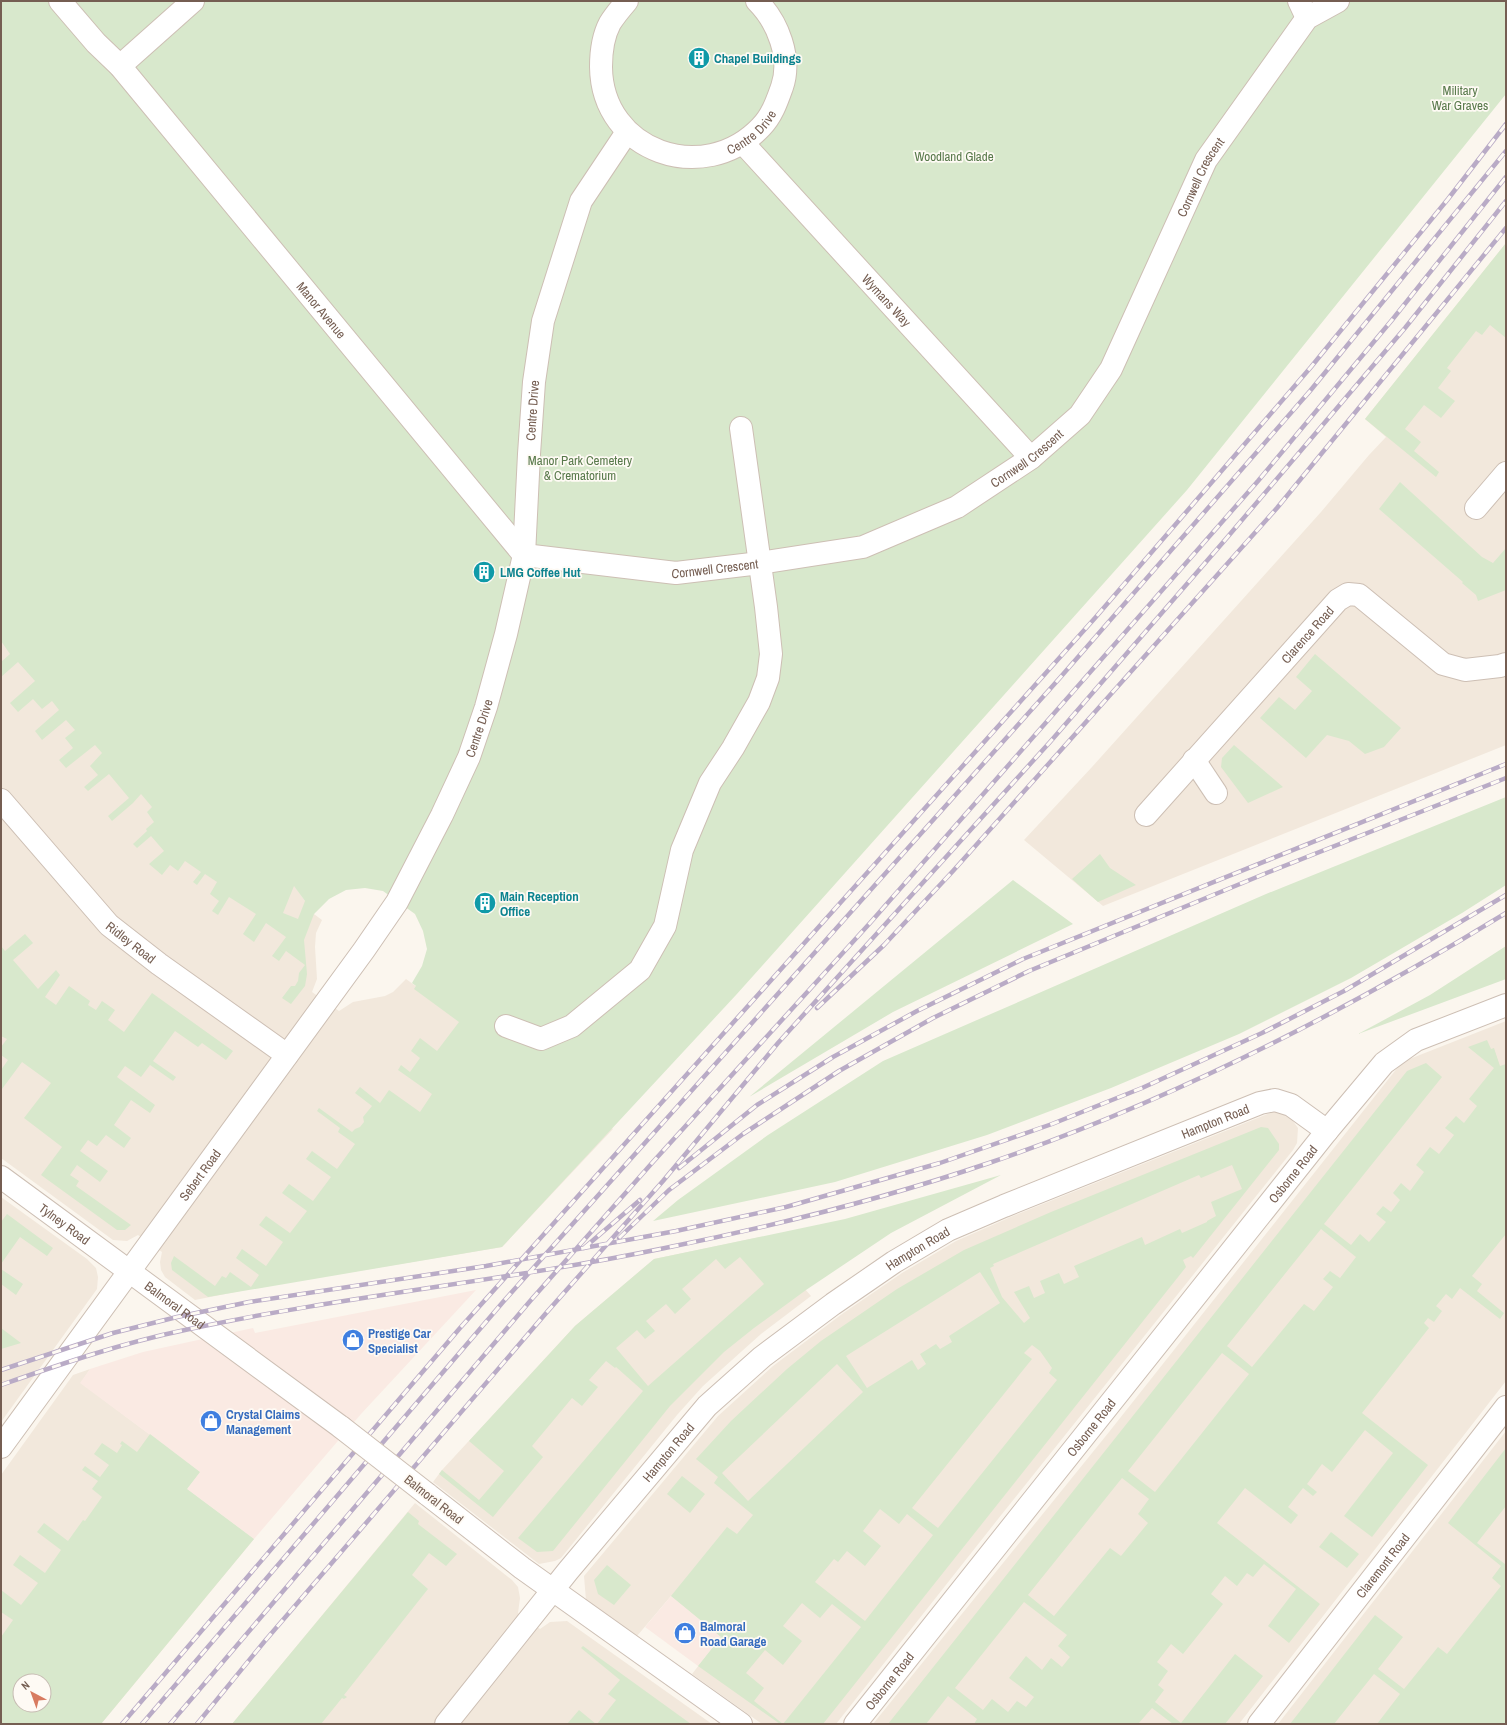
<svg xmlns="http://www.w3.org/2000/svg" width="1507" height="1725" viewBox="0 0 1507 1725" font-family="'Archivo Narrow',sans-serif">
<style>
.residential{fill:#f2e8dc;fill-rule:evenodd}
.commercial{fill:#faeae3}
.green{fill:#d8e8cc;fill-rule:evenodd}
.lines{fill:none;stroke-linecap:round;stroke-linejoin:round}
.minor-casing{stroke:#cdbfb4;stroke-width:24}
.minor{stroke:#fff;stroke-width:22}
.rail-casing{stroke:#b9abc6;stroke-width:4.5}
.rail{stroke:#fefaf4;stroke-width:3;stroke-dasharray:9;stroke-linecap:butt}
.minor-bridge-casing{stroke:#cdbfb4;stroke-width:24;stroke-linecap:butt}
.minor-bridge{stroke:#fff;stroke-width:22}
.labels{text-anchor:middle;stroke-width:3.5;stroke-linejoin:round;paint-order:stroke}
.culture-label{font-size:13px;font-weight:bold;fill:#0d838f;stroke:#fefaf4;text-anchor:start}
.park-label{font-size:13px;fill:#58794b;stroke:#fefaf4}
.street-label{font-size:13px;fill:#755e52;stroke:#fefaf4}
.shop-label{font-size:13px;font-weight:bold;fill:#366cbe;stroke:#fefaf4;text-anchor:start}
</style>
<rect width="100%" height="100%" fill="#fbf6ee"/>
<path class="residential" d="M1506,243V745L1103,906L1024,840L1092,767L1321,512L1369,455L1386,437L1365,419Z
M1,464L305,901L314,914L322,920L316,933L315,947L317,979L312,992L339,1011L353,1002L385,996L393,992L406,979L613,1129L502,1247L250,1289L195,1300L165,1277L161,1270L160,1262L162,1252L138,1235L127,1241L113,1240L1,1158Z
M1506,1021V1381L1239,1724H873L1109,1432L1402,1062Z
M1275,1111L1290,1117L1298,1128L1297,1143L1293,1150L1002,1514L836,1724H762L692,1674L721,1637L671,1596L637,1636L586,1600L584,1576L718,1416L773,1366L842,1314L902,1273L956,1241L1013,1216Z
M1,1197L87,1259L96,1268L98,1277L97,1289L1,1422Z
M760,1237L811,1296L761,1334L703,1386L677,1415L561,1558L555,1561L539,1564L433,1482L442,1470L575,1326L654,1259Z
M90,1369L81,1383L200,1472L187,1489L254,1539L101,1724H1V1475L73,1375ZM20,1681H44V1705H20Z
M1506,1431V1724H1278Z
M415,1503L512,1580L518,1587L520,1598L518,1613L540,1629L550,1622L567,1621L712,1724H232Z"/>
<path class="commercial" d="M476,1290L361,1414L254,1539L187,1489L200,1472L80,1383L90,1369L143,1352L253,1328L255,1333Z
M671,1596L721,1637L698,1666L645,1627Z"/>
<path class="green" d="M1,1H1506V94L1187,490L736,995L502,1247L208,1297L172,1270L171,1263L174,1256L215,1286L222,1276L226,1278L230,1272L251,1287L259,1275L236,1258L242,1249L266,1266L283,1242L259,1225L266,1216L290,1233L307,1211L282,1193L289,1184L313,1201L331,1177L306,1159L312,1151L337,1169L355,1144L338,1132L340,1128L317,1111L319,1108L352,1132L355,1129L360,1127L364,1122L363,1117L372,1106L355,1093L360,1087L380,1103L389,1090L420,1112L432,1094L398,1070L401,1065L410,1072L420,1058L411,1051L420,1038L437,1051L459,1022L414,989L416,986L412,983L422,966L427,949L423,931L415,914L383,891L365,888L346,890L329,899L314,914L304,940L307,974L305,986L291,1004L282,998L291,986H295L298,981L299,973L305,965L286,951L279,961L272,956L286,937L266,923L254,942L243,934L256,914L229,897L218,915L212,911L219,901L210,894L217,882L205,874L197,885L193,882L201,872L185,861L178,871L170,865L162,875L149,864L164,851L151,836L137,848L133,844L147,831L146,829L154,822L147,812L152,807L141,794L133,803L112,821L108,816L129,798L109,774L88,791L84,787L98,775L90,766L102,753L95,745L66,768L59,760L73,748L65,738L75,730L66,720L42,740L35,731L59,710L52,701L42,709L33,699L18,712L10,703L35,681L18,662L1,677V662L10,654L1,641ZM294,886L305,901L298,919L283,913Z
M1506,243V338L1490,325L1482,335L1476,331L1447,368L1451,371L1438,388L1455,401L1441,418L1424,405L1405,429L1421,442L1414,451L1439,472L1436,477L1365,419Z
M1400,482L1482,557L1493,563L1506,548V590L1478,601L1476,595L1462,583L1463,582L1379,509Z
M1315,654L1401,728L1384,747L1365,754L1349,741L1327,735L1306,758L1260,718L1279,697L1295,710L1312,691L1296,677Z
M1234,745L1283,787L1248,803L1221,767L1222,758Z
M1506,797V885L1462,913L1351,978L1239,1034L1111,1088L987,1135L835,1182L653,1221L678,1200L768,1135L883,1061L1266,894Z
M1100,854L1110,868L1136,885L1098,902L1072,879Z
M1013,880L1073,924L893,1012L749,1097Z
M25,934L33,943L13,960L38,989L56,970L60,975L45,997L56,1005L69,986L90,1001L88,1005L96,1010L102,1001L115,1010L108,1020L124,1032L152,993L233,1051L226,1060L202,1043L198,1047L175,1031L153,1061L176,1077L173,1081L150,1065L141,1077L125,1066L117,1077L155,1105L150,1113L131,1100L114,1125L131,1138L124,1148L106,1135L97,1146L88,1140L80,1151L108,1171L100,1182L77,1165L70,1175L79,1181L76,1186L131,1225L125,1230H117L41,1175L62,1147L24,1118L51,1083L22,1062L2,1089L1,1088V1070L8,1060L1,1055V1047L7,1039L1,1036V946L5,951Z
M1506,946V979L1358,1034L1430,995Z
M1487,1040L1491,1049L1494,1048L1500,1066L1506,1064V1234L1472,1276L1482,1284L1477,1291L1504,1313L1500,1319L1460,1288L1452,1299L1446,1294L1436,1306L1442,1311L1434,1322L1428,1318L1424,1323L1429,1328L1362,1413L1428,1465L1372,1537L1344,1516L1393,1453L1365,1430L1332,1472L1322,1464L1307,1484L1317,1492L1313,1496L1303,1488L1288,1507L1298,1515L1291,1524L1245,1488L1217,1523L1320,1604L1289,1643L1268,1626L1296,1589L1264,1564L1253,1577L1247,1573L1237,1586L1225,1576L1211,1594L1223,1604L1183,1654L1171,1644L1157,1662L1168,1671L1158,1685L1164,1690L1155,1702L1181,1723L1235,1654L1263,1676L1225,1724H1173L1152,1708L1138,1724H974L977,1719L948,1696L926,1724H888L1407,1071L1426,1063L1442,1077L1324,1224L1351,1245L1360,1234L1369,1242L1386,1222L1376,1214L1383,1206L1391,1212L1400,1200L1393,1193L1401,1183L1410,1191L1424,1172L1416,1165L1430,1147L1439,1154L1454,1135L1445,1128L1456,1116L1464,1123L1477,1106L1469,1099L1494,1068L1468,1047ZM1321,1229L1356,1257L1340,1278L1330,1271L1323,1279L1333,1287L1314,1311L1304,1304L1252,1367L1227,1346ZM1222,1353L1249,1374L1155,1492L1128,1471ZM1122,1478L1149,1499L1138,1514L1148,1523L1121,1556L1110,1548L1054,1616L1028,1595ZM1024,1602L1067,1635L1058,1646L1070,1657L1062,1667L1051,1658L1042,1670L1026,1656L1009,1678L1034,1697L1026,1707L1017,1701L1008,1712L992,1699L983,1710L955,1688Z
M1261,1127L1268,1128L1279,1144V1150L1193,1258L1191,1256L1183,1260L1186,1267L823,1724H780L698,1666L721,1637L671,1596L727,1527L737,1534L753,1515L714,1483L718,1477L696,1459L731,1421L787,1369L821,1341L897,1289L964,1250L1051,1212ZM1232,1165L1242,1189L1211,1202L1216,1216L1207,1221V1222L1182,1233L1180,1229L1145,1245L1142,1237L1074,1266L1079,1277L1064,1284L1059,1273L1040,1281L1045,1293L1034,1298L1029,1286L1014,1292L1030,1318L1024,1323L1002,1297L990,1268L994,1266L993,1264L1199,1175L1201,1178ZM980,1272L1000,1303L949,1336L952,1342L940,1349L936,1344L920,1354L926,1364L918,1370L912,1360L867,1388L846,1356ZM1032,1345L1040,1351L1052,1368L1049,1373L1057,1380L938,1528L912,1508L1032,1359L1024,1353ZM837,1364L863,1392L748,1501L722,1473ZM880,1509L899,1524L907,1514L933,1535L865,1621L815,1582L834,1559L838,1562L847,1551L865,1566L881,1546L863,1531ZM802,1603L820,1618L832,1604L861,1627L783,1724L754,1701L764,1688L746,1673L765,1650L783,1665L802,1641L783,1626Z
M1001,1175L891,1233L806,1290L754,1328L724,1352L670,1406L553,1551L537,1552L518,1538L643,1391L616,1367L615,1368L606,1361L589,1380L598,1387L582,1406L572,1398L532,1446L543,1457L493,1517L439,1474L442,1470L479,1500L504,1471L469,1441L575,1326L654,1259L845,1219ZM740,1257L764,1284L648,1386L616,1348L637,1330L645,1339L655,1331L646,1321L666,1304L675,1314L691,1299L682,1289L716,1259L725,1269Z
M7,1214L53,1248L47,1256L20,1237L1,1264V1222Z
M1,1269L23,1284L16,1295L1,1284Z
M1,1328L21,1343L1,1349Z
M150,1434L200,1472L187,1489L254,1539L101,1724H1V1637L13,1620L1,1612V1590L21,1605L38,1583L13,1565L20,1555L45,1573L61,1550L37,1532L44,1523L68,1541L83,1520L85,1521L102,1497L92,1489L98,1481L82,1470L85,1466L100,1477L109,1465L94,1454L102,1443L117,1453L122,1445L120,1444L122,1441L137,1452ZM20,1681H44V1705H20Z
M1506,1448V1506L1477,1543L1505,1564L1506,1563V1724H1377L1400,1694L1374,1674L1334,1724H1290L1375,1615L1403,1637L1378,1669L1404,1689L1438,1647L1447,1654L1501,1586L1492,1578L1501,1566L1448,1523Z
M682,1476L705,1494L690,1513L667,1494Z
M408,1512L419,1521L418,1524L457,1554L446,1566L429,1553L412,1575L428,1589L344,1695L347,1697L344,1699L342,1698L321,1724H232Z
M1331,1532L1359,1554L1347,1568L1319,1547Z
M607,1565L631,1585L614,1605L598,1594L594,1580Z
M583,1646L691,1724H597L616,1700L608,1694L620,1680L581,1648Z
M579,1710L596,1724H567Z"/>
<g class="lines">
<g class="minor-casing">
<g id="minor">
<path id="s1" d="M60,1L96,43L120,66L524,555L676,573L760,563L863,547L957,507L1031,458L1080,415L1111,369L1206,160L1307,18L1338,1"/>
<path id="s2" d="M627,1C621,8 615,15 610,23C603,36 601,52 601,67C602,152 704,187 761,127C772,116 777,101 782,87C792,58 778,22 757,1"/>
<path d="M1299,1L1307,18"/>
<path d="M120,66L193,1"/>
<path id="s3" d="M743,143L1031,458"/>
<path d="M1476,508L1506,473"/>
<path d="M1194,760L1216,793"/>
<path id="s4" d="M1,800L109,925L159,964L287,1055"/>
<path id="s5" d="M1146,815L1338,600L1348,594L1359,595L1443,664L1465,670L1500,666L1506,664"/>
<path d="M506,1026L541,1039L572,1026L640,970L665,926L682,850L710,783L733,748L759,702L768,678L771,654L766,607L741,428"/>
<path id="s6" d="M1,1177L341,1427"/>
<path id="s7" d="M1,1447L364,950L397,902L442,815L469,757L486,707L506,634L524,555L529,454L534,382L543,321L581,201L627,132"/>
<path d="M427,1494L522,1568L741,1724"/>
<path id="s8" d="M446,1724L568,1571L707,1406L762,1357L833,1304L894,1262L948,1230L1004,1206L1260,1103L1275,1100L1291,1105L1327,1131"/>
<path id="s9" d="M855,1724L1327,1131L1384,1063L1416,1040L1506,1005"/>
<path id="s10" d="M1259,1724L1506,1407"/>
</g>
</g>
<use href="#minor" class="minor"/>
<g class="rail-casing">
<path id="rail" d="M817,1008L884,945L953,871L1277,508L1506,228
M679,1168L757,1105L833,1057L917,1011L1023,959L1506,764
M619,1238L669,1190L743,1134L839,1071L933,1018L1029,971L1269,872L1506,778
M584,1248L640,1200
M1,1370L113,1333L177,1317L249,1302L486,1266L676,1231L786,1207L940,1163L1052,1124L1142,1088L1262,1033L1344,991L1506,895
M1,1385C61,1364 122,1343 185,1330C343,1296 506,1281 665,1248C774,1226 883,1199 989,1163C1171,1101 1343,1013 1506,913
M122,1724L460,1328L1095,618L1311,367L1448,199L1506,124
M142,1724L503,1302L1058,680L1310,391L1506,151
M170,1724L531,1300L652,1163L870,923L1258,481L1392,320L1506,177
M197,1724L264,1642L547,1312L663,1181L778,1043L1050,742L1225,540L1405,328L1506,201"/>
</g>
<use href="#rail" class="rail"/>
<g class="minor-bridge-casing">
<path id="minor-bridge" d="M341,1427L427,1494"/>
</g>
<use href="#minor-bridge" class="minor-bridge"/>
</g>
<defs>
<g id="building-disc" transform="scale(1.15)"><circle r="9.5" fill="#0f9aa8" stroke="#fefaf4"/><path d="M-4-6H4V6H1V3H-1V6H-4ZM-2.5-4.3h1.7v1.8h-1.7ZM.8-4.3h1.7v1.8H.8ZM-2.5-1h1.7V.8h-1.7ZM.8-1h1.7V.8H.8Z" fill="#fff"/></g>
<g id="shop-disc" transform="scale(1.15)"><circle r="9.5" fill="#3f7fe0" stroke="#fefaf4"/><path d="M-5-2.5h2.3a2.7 3.5 0 0 1 5.4 0H5L5.5 6h-11ZM-1.5-2.5h3a1.5 2.3 0 0 0-3 0Z" fill="#fff"/></g>
</defs>
<g fill-rule="evenodd">
<use href="#building-disc" x="699" y="58"/>
<use href="#building-disc" x="484" y="572"/>
<use href="#building-disc" x="485" y="903"/>
<use href="#shop-disc" x="353" y="1340"/>
<use href="#shop-disc" x="211" y="1421"/>
<use href="#shop-disc" x="685" y="1633"/>
</g>
<g class="labels">
<g class="culture-label">
<text x="714" y="63">Chapel Buildings</text>
<text x="500" y="577">LMG Coffee Hut</text>
<text x="500" y="901">Main Reception<tspan x="500" dy="15">Office</tspan></text>
</g>
<g class="park-label">
<text x="1460" y="95">Military<tspan x="1460" dy="15">War Graves</tspan></text>
<text x="954" y="161">Woodland Glade</text>
<text x="580" y="465">Manor Park Cemetery<tspan x="580" dy="15">&amp; Crematorium</tspan></text>
</g>
<g class="street-label">
<text dy="5" stroke="none"><textPath href="#s2" startOffset="282">Centre Drive</textPath></text>
<text dy="5" stroke="none"><textPath href="#s1" startOffset="1588">Cornwell Crescent</textPath></text>
<text dy="5" stroke="none"><textPath href="#s3" startOffset="213">Wymans Way</textPath></text>
<text dy="5" stroke="none"><textPath href="#s1" startOffset="405">Manor Avenue</textPath></text>
<text dy="5" stroke="none"><textPath href="#s7" startOffset="1190">Centre Drive</textPath></text>
<text dy="5" stroke="none"><textPath href="#s1" startOffset="1252">Cornwell Crescent</textPath></text>
<text dy="5" stroke="none"><textPath href="#s1" startOffset="915">Cornwell Crescent</textPath></text>
<text dy="5" stroke="none"><textPath href="#s5" startOffset="242">Clarence Road</textPath></text>
<text dy="5" stroke="none"><textPath href="#s7" startOffset="866">Centre Drive</textPath></text>
<text dy="5" stroke="none"><textPath href="#s4" startOffset="193">Ridley Road</textPath></text>
<text dy="5" stroke="none"><textPath href="#s8" startOffset="999">Hampton Road</textPath></text>
<text dy="5" stroke="none"><textPath href="#s9" startOffset="703">Osborne Road</textPath></text>
<text dy="5" stroke="none"><textPath href="#s7" startOffset="337">Sebert Road</textPath></text>
<text dy="5" stroke="none"><textPath href="#s6" startOffset="79">Tylney Road</textPath></text>
<text dy="5" stroke="none"><textPath href="#s8" startOffset="675">Hampton Road</textPath></text>
<text dy="5" stroke="none"><textPath href="#s6" startOffset="216">Balmoral Road</textPath></text>
<text dy="5" stroke="none"><textPath href="#s9" startOffset="379">Osborne Road</textPath></text>
<text dy="5" stroke="none"><textPath href="#s8" startOffset="351">Hampton Road</textPath></text>
<text transform="translate(434 1499) rotate(38)" y="5">Balmoral Road</text>
<text dy="5" stroke="none"><textPath href="#s10" startOffset="201">Claremont Road</textPath></text>
<text dy="5" stroke="none"><textPath href="#s9" startOffset="55">Osborne Road</textPath></text>
</g>
<g class="shop-label">
<text x="368" y="1338">Prestige Car<tspan x="368" dy="15">Specialist</tspan></text>
<text x="226" y="1419">Crystal Claims<tspan x="226" dy="15">Management</tspan></text>
<text x="700" y="1631">Balmoral<tspan x="700" dy="15">Road Garage</tspan></text>
</g>
</g>
<rect width="1507" height="1725" fill="none" stroke="#755e52" stroke-width="4"/>
<g transform="translate(32 1693) rotate(319)"><circle r="19" fill="#fefaf4" stroke="#c7bcb3"/>
<path d="M0-3L7 15L0 10L-7 15Z" fill="#d87b60"/>
<text y="-6" font-size="11" font-weight="bold" text-anchor="middle" fill="#755e52">N</text>
</g>
</svg>
